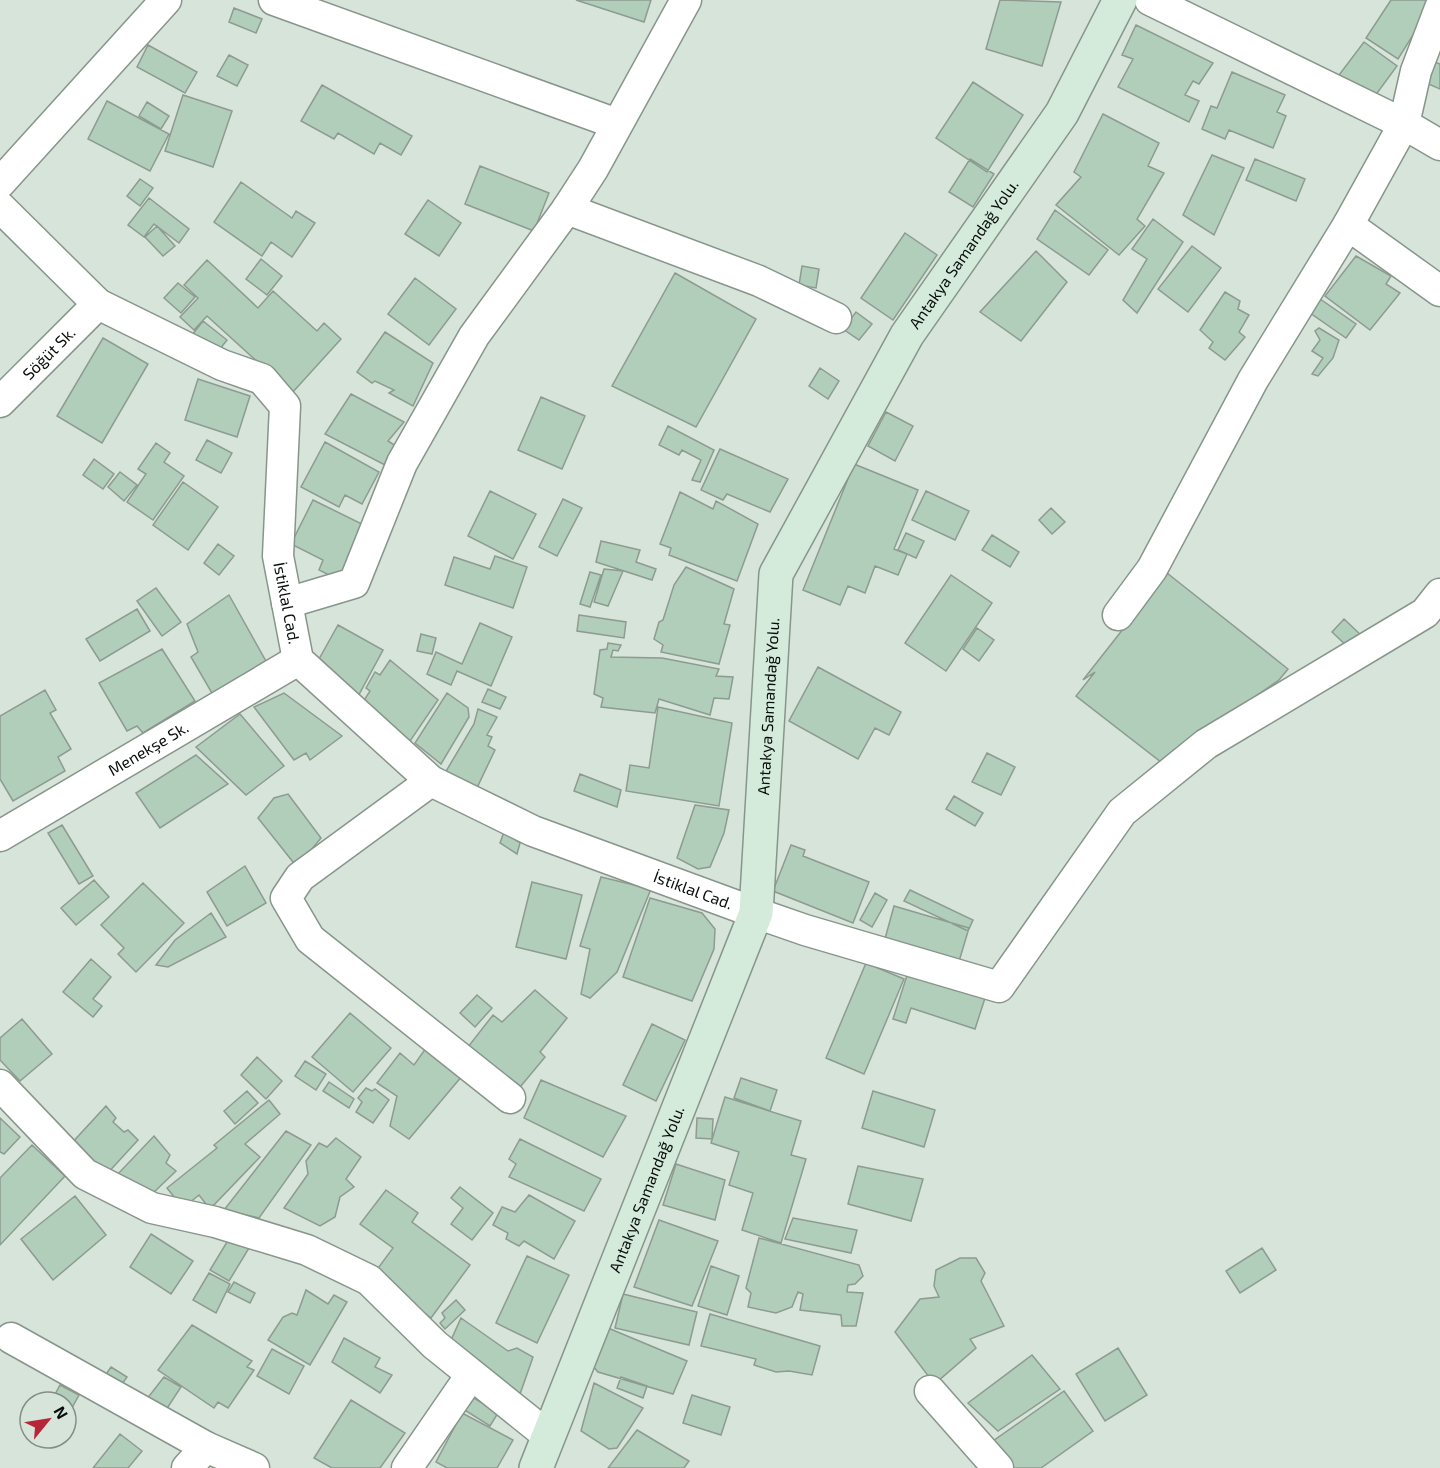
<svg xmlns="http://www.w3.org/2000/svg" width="1440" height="1468" viewBox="0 0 1440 1468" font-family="'Exo 2',sans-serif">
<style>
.building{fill:#b0ceb9;stroke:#8d9b91;stroke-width:1.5}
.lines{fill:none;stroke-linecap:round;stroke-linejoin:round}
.street-casing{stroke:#87958b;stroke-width:33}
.secondary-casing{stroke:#87958b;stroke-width:36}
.street{stroke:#fff;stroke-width:30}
.secondary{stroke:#d4ebdc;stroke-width:33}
.labels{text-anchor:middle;stroke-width:4.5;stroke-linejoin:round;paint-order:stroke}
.street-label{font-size:16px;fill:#080d0a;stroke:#d6e4da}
</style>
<rect width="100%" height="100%" fill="#d6e4da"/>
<path class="building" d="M576,0H651L644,22Z
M1000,0L1061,2L1042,66L986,49Z
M1391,0H1428L1433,3L1398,59L1366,38Z
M234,8L262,19L256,33L229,22Z
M1136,25L1213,63L1199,84L1193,81L1185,95L1199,101L1189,122L1118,87L1133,59L1122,55Z
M1364,42L1397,66L1372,100L1339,75Z
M148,45L197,72L185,93L137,67Z
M229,55L248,65L237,86L217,76Z
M1432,61L1440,64V89L1424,82Z
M1232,72L1285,95L1277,112L1286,116L1273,148L1229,130L1225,139L1202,129L1211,106L1217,108Z
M973,82L1023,115L987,172L936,138Z
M322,85L412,136L401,155L380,143L374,154L338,133L334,139L301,121Z
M183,95L232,111L213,167L165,151Z
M107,101L169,134L150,171L88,139Z
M147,102L169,116L161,129L139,116Z
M1103,114L1159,143L1148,166L1164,173L1137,219L1145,226L1119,255L1056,205L1081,177L1074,172Z
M1212,155L1244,168L1214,235L1183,215Z
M970,159L994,174L973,207L949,192Z
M1255,159L1305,179L1296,201L1246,180Z
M480,166L549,193L534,231L465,204Z
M140,179L153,188L140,206L127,196Z
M241,182L292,218L296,211L315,223L292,257L271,242L262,256L214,222Z
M149,198L189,229L179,243L154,224L144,237L128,225Z
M428,200L461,223L439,256L405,234Z
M1055,210L1108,250L1089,275L1037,239Z
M1153,219L1183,242L1137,313L1123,300L1147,259L1132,249Z
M157,226L175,246L163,256L145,237Z
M905,233L937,255L893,320L861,298Z
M1192,246L1221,268L1188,312L1158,289Z
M1036,251L1067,282L1021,341L980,312Z
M1356,256L1391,276L1386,284L1400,293L1370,330L1325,296Z
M261,259L282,276L267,295L246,279Z
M207,260L258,308L273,291L317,331L324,323L341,339L292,393L207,316L194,330L180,317L198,298L184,285Z
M802,266L819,269L816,288L799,285Z
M675,273L756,319L696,427L612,386Z
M415,278L456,309L429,345L388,314Z
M178,283L195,297L181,313L164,298Z
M1225,292L1240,301L1238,309L1249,315L1239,332L1245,337L1225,360L1209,348L1213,342L1200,330Z
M1313,294L1356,324L1346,338L1303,308Z
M856,312L872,324L859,340L843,329Z
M203,321L227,340L216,354L192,335Z
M1319,328L1339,340L1333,358L1318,376L1312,374L1323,358L1312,351L1320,340L1315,331Z
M385,332L433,363L413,406L389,393L394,390L375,381L372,383L357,372Z
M103,338L148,364L102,443L57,416Z
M820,368L839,381L828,399L809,386Z
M198,379L250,396L237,437L185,420Z
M351,394L404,422L388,441L396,446L385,465L325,434Z
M541,397L585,416L562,469L518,450Z
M886,412L913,426L895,461L868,446Z
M668,426L714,450L700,482L692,480L701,460L682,450L679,455L659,445Z
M207,440L232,453L221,473L196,460Z
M325,442L379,472L362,504L345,495L339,507L301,487Z
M156,443L170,453L164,462L184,476L153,520L127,502L146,474L138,469Z
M720,449L788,479L770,512L727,494L723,500L701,490Z
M94,459L114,474L103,489L83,475Z
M854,464L918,490L894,549L907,554L898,575L875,566L865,593L848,586L840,605L803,590Z
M120,472L137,485L124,501L108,487Z
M183,482L218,507L188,550L153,525Z
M490,491L536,514L513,559L468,536Z
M926,491L969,511L955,540L912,520Z
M680,492L713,509L716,501L758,524L737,581L669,555L671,548L660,544Z
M563,499L582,508L557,556L539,547Z
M313,500L366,526L339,580L319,570L323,560L291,544Z
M1051,508L1065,522L1052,534L1039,520Z
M906,533L924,541L916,558L898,550Z
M992,535L1019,552L1010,567L982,550Z
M601,541L640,550L636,562L656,569L652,580L596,562Z
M218,544L234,556L219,575L204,563Z
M495,556L527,567L513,608L445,585L454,557L490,569Z
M686,567L734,589L724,624L730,625L719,664L661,652L663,645L654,639L659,622L663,620L674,585Z
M604,569L623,571L608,606L594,602Z
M590,572L601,575L590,607L580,604Z
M1167,573L1288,669L1279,680L1161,762L1076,696L1095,672L1083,680Z
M951,575L992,603L946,671L905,643Z
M156,588L181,622L162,636L137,601Z
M229,595L267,663L213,695L191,657L198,652L187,624Z
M137,609L150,631L100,661L86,639Z
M579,615L626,622L624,638L577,631Z
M1344,619L1363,637L1351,650L1332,632Z
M480,623L512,637L491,686L457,671L451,685L427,674L436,652L462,664Z
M338,625L383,650L356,700L314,668Z
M977,628L994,640L979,661L963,649Z
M421,634L436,638L432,654L417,651Z
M608,643L621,645L618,651L613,650L611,657L662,658L719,669L716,676L733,677L729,699L714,698L710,715L659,699L655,713L601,707L603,698L594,694L600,650L607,649Z
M162,649L195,701L143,733L137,726L127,731L99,683Z
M390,660L438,700L406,747L358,710L370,691L366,688L375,672L380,675Z
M818,667L901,712L889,735L875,728L858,759L789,721Z
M488,689L506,697L500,709L482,702Z
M45,690L56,710L50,713L71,749L58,757L65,771L13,801L0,779V716Z
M284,693L342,736L310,760L306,753L294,760L254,707Z
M447,693L468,708L469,717L441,764L415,743Z
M658,707L732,723L719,806L626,791L630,765L649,768Z
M478,709L497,717L487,735L492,737L488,746L495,750L474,794L445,773L474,724Z
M240,714L284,766L246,795L196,747Z
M987,753L1015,767L1001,795L972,782Z
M196,755L228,784L160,828L136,793Z
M580,774L621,790L617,807L574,791Z
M288,794L321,838L297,867L258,818L274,798Z
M954,796L983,813L975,826L946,809Z
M695,805L729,810L724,833L710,867L698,869L677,858Z
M62,825L93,876L79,884L48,833Z
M504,832L520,843L517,854L500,843Z
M791,845L805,850L803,856L869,882L853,923L773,891Z
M245,866L266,903L227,926L207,892Z
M601,877L651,889L617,972L590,998L581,994L590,949L580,946Z
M94,880L109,897L76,925L61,908Z
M532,882L582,895L566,959L516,947Z
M143,883L184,923L136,972L118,954L124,948L101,925Z
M910,890L973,920L968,931L904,901Z
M875,893L887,900L872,927L860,920Z
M650,898L702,913L715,929L714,949L692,1001L623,977Z
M894,906L969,928L957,968L883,946Z
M211,913L226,937L168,967L156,965L175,940Z
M91,959L111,977L93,999L102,1006L93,1017L63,992Z
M866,963L904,979L864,1074L826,1058Z
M910,966L987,992L975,1029L911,1008L906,1023L893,1019Z
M535,990L567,1018L540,1052L545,1057L516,1092L464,1052L493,1015L502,1022Z
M477,995L492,1008L475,1027L460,1013Z
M350,1013L391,1048L353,1092L312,1057Z
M22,1019L52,1054L20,1081L0,1060V1038Z
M652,1024L685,1040L656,1101L623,1085Z
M426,1048L462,1076L409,1139L390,1126L397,1096L377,1083L400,1053L414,1065Z
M257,1057L282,1081L266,1099L241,1075Z
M305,1061L326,1074L316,1090L295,1076Z
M741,1078L777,1090L770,1111L734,1098Z
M541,1080L626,1116L603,1157L524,1118Z
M329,1082L354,1099L349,1108L323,1091Z
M366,1088L372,1091L375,1089L389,1100L373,1123L356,1112L362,1102L358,1098Z
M247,1091L258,1103L235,1124L224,1111Z
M873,1091L935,1110L924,1147L862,1128Z
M725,1097L801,1121L791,1155L806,1159L781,1243L742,1230L753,1193L729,1185L739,1152L711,1143Z
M269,1100L280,1114L245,1144L260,1157L210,1209L199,1195L183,1208L167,1188L217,1148L214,1145Z
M106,1106L116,1118L113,1122L124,1132L128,1130L138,1140L105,1176L70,1145Z
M0,1118L20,1137L4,1154L0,1152Z
M697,1118L713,1119L712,1139L696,1138Z
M286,1131L311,1145L259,1218L224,1210Z
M154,1136L170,1155L166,1163L176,1171L152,1194L147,1188L140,1193L115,1177Z
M336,1138L361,1157L346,1179L354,1187L340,1197L335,1217L320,1226L284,1208L308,1174L306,1161L319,1143L327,1147Z
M520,1139L601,1179L584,1211L509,1177L516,1164L509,1159Z
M32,1145L65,1176L0,1245V1178Z
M676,1164L725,1180L715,1220L663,1205Z
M858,1166L923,1179L911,1221L848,1204Z
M460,1187L493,1213L472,1240L451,1224L463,1208L451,1198Z
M386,1190L418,1213L412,1222L470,1265L431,1318L373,1275L393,1248L360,1224Z
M529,1195L575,1221L554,1259L524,1241L519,1246L506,1239L508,1233L493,1225L502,1207L515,1212Z
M75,1196L106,1235L53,1280L21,1239Z
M793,1218L857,1230L851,1253L785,1239Z
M659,1220L718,1241L692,1306L634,1287Z
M151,1234L193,1261L171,1294L130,1267Z
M230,1237L249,1248L229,1281L210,1270Z
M759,1238L859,1265L863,1276L855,1284L848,1285L847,1292L863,1293L856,1326H842L841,1315L800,1310L803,1294L798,1292L792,1307L776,1313L748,1307L751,1293L746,1288Z
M1262,1248L1276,1270L1240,1293L1226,1271Z
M527,1256L569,1275L537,1343L496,1323Z
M960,1258H976L985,1273L981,1281L1004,1326L970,1339L976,1348L938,1381L929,1377L895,1332L920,1299L939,1297L934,1286L936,1270Z
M711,1266L739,1276L727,1315L698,1306Z
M209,1273L230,1284L216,1313L193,1300Z
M234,1282L255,1293L250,1303L228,1292Z
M306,1290L328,1304L334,1295L347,1302L310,1365L268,1340L283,1317L292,1313L297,1315Z
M623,1294L697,1312L689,1345L615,1328Z
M456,1300L465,1310L445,1329L440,1323L445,1318L442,1313Z
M710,1314L820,1346L812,1375L789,1371L776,1372L754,1365L756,1359L701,1346Z
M461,1318L508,1351L517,1348L533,1357L520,1394L447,1349Z
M192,1325L252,1361L247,1367L254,1370L228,1408L218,1402L214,1408L158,1370Z
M608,1328L687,1361L673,1394L598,1372L592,1365Z
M344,1338L380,1358L375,1367L392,1375L380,1393L332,1362Z
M1118,1348L1147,1395L1105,1421L1076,1374Z
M272,1349L304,1366L289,1394L257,1376Z
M1032,1355L1060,1389L998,1431L968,1403Z
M111,1367L127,1377L117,1391L102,1380Z
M164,1377L181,1387L164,1413L146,1400Z
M621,1377L647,1386L643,1398L617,1388Z
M594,1383L643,1408L617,1448L609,1449L581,1431Z
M60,1385L79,1395L68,1415L66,1402H51Z
M1064,1391L1093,1431L1041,1468H1011L993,1441Z
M692,1395L730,1407L721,1435L683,1423Z
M471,1396L498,1413L490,1426L463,1409Z
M351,1400L405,1433L380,1468H332L314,1458Z
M462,1413L513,1440L497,1468H447L436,1462Z
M637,1430L689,1461L684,1468H608Z
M120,1434L142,1451L128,1468H93Z"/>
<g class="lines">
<g class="street-casing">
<g id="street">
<path d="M274,0L617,124"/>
<path d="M1150,0L1404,124L1440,145"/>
<path d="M0,183L166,0"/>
<path id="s1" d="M0,207L98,304L222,365L262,379L285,406L278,556L298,660L431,781L533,831L756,913L805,930L999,987L1122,812L1206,744L1425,613L1440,594"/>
<path d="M567,209L759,281L836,318"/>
<path d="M1348,225L1440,291"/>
<path id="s2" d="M0,402L98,304"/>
<path d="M287,603L354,583L402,463L474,336L567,209L593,169L686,0"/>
<path d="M1118,615L1152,569L1253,380L1348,225L1404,124L1416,71L1440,8"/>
<path d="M431,781L300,877L286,898L310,939L510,1098"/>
<path id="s3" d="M0,836L298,660"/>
<path d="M0,1085L85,1174L152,1208L215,1222L307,1250L369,1280L435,1345L547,1435"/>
<path d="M11,1338L206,1447"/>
<path d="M930,1391L998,1468"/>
<path d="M187,1468L206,1447L254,1468"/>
<path d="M407,1468L471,1375"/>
</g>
</g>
<g class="secondary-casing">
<g id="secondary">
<path id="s4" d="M536,1468L756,913L776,574L907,335L1062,113L1120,0"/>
</g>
</g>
<use href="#street" class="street"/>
<use href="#secondary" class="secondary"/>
</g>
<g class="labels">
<g class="street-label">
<text dy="6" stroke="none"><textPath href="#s4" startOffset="1308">Antakya Samandağ Yolu.</textPath></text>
<text dy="6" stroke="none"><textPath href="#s2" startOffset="69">Söğüt Sk.</textPath></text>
<text dy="6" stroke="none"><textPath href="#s1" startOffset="552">İstiklal Cad.</textPath></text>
<text dy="6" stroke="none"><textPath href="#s4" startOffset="804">Antakya Samandağ Yolu.</textPath></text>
<text dy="6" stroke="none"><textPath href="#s3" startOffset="172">Menekşe Sk.</textPath></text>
<text dy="6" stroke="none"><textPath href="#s1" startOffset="1074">İstiklal Cad.</textPath></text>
<text dy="6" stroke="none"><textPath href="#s4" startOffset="300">Antakya Samandağ Yolu.</textPath></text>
</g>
</g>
<g transform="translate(48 1420) rotate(60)"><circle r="28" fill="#d6e4da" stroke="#848e87" stroke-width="1.5"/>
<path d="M0-4.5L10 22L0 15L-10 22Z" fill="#b72638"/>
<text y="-9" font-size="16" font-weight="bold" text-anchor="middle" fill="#080d0a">N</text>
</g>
</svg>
